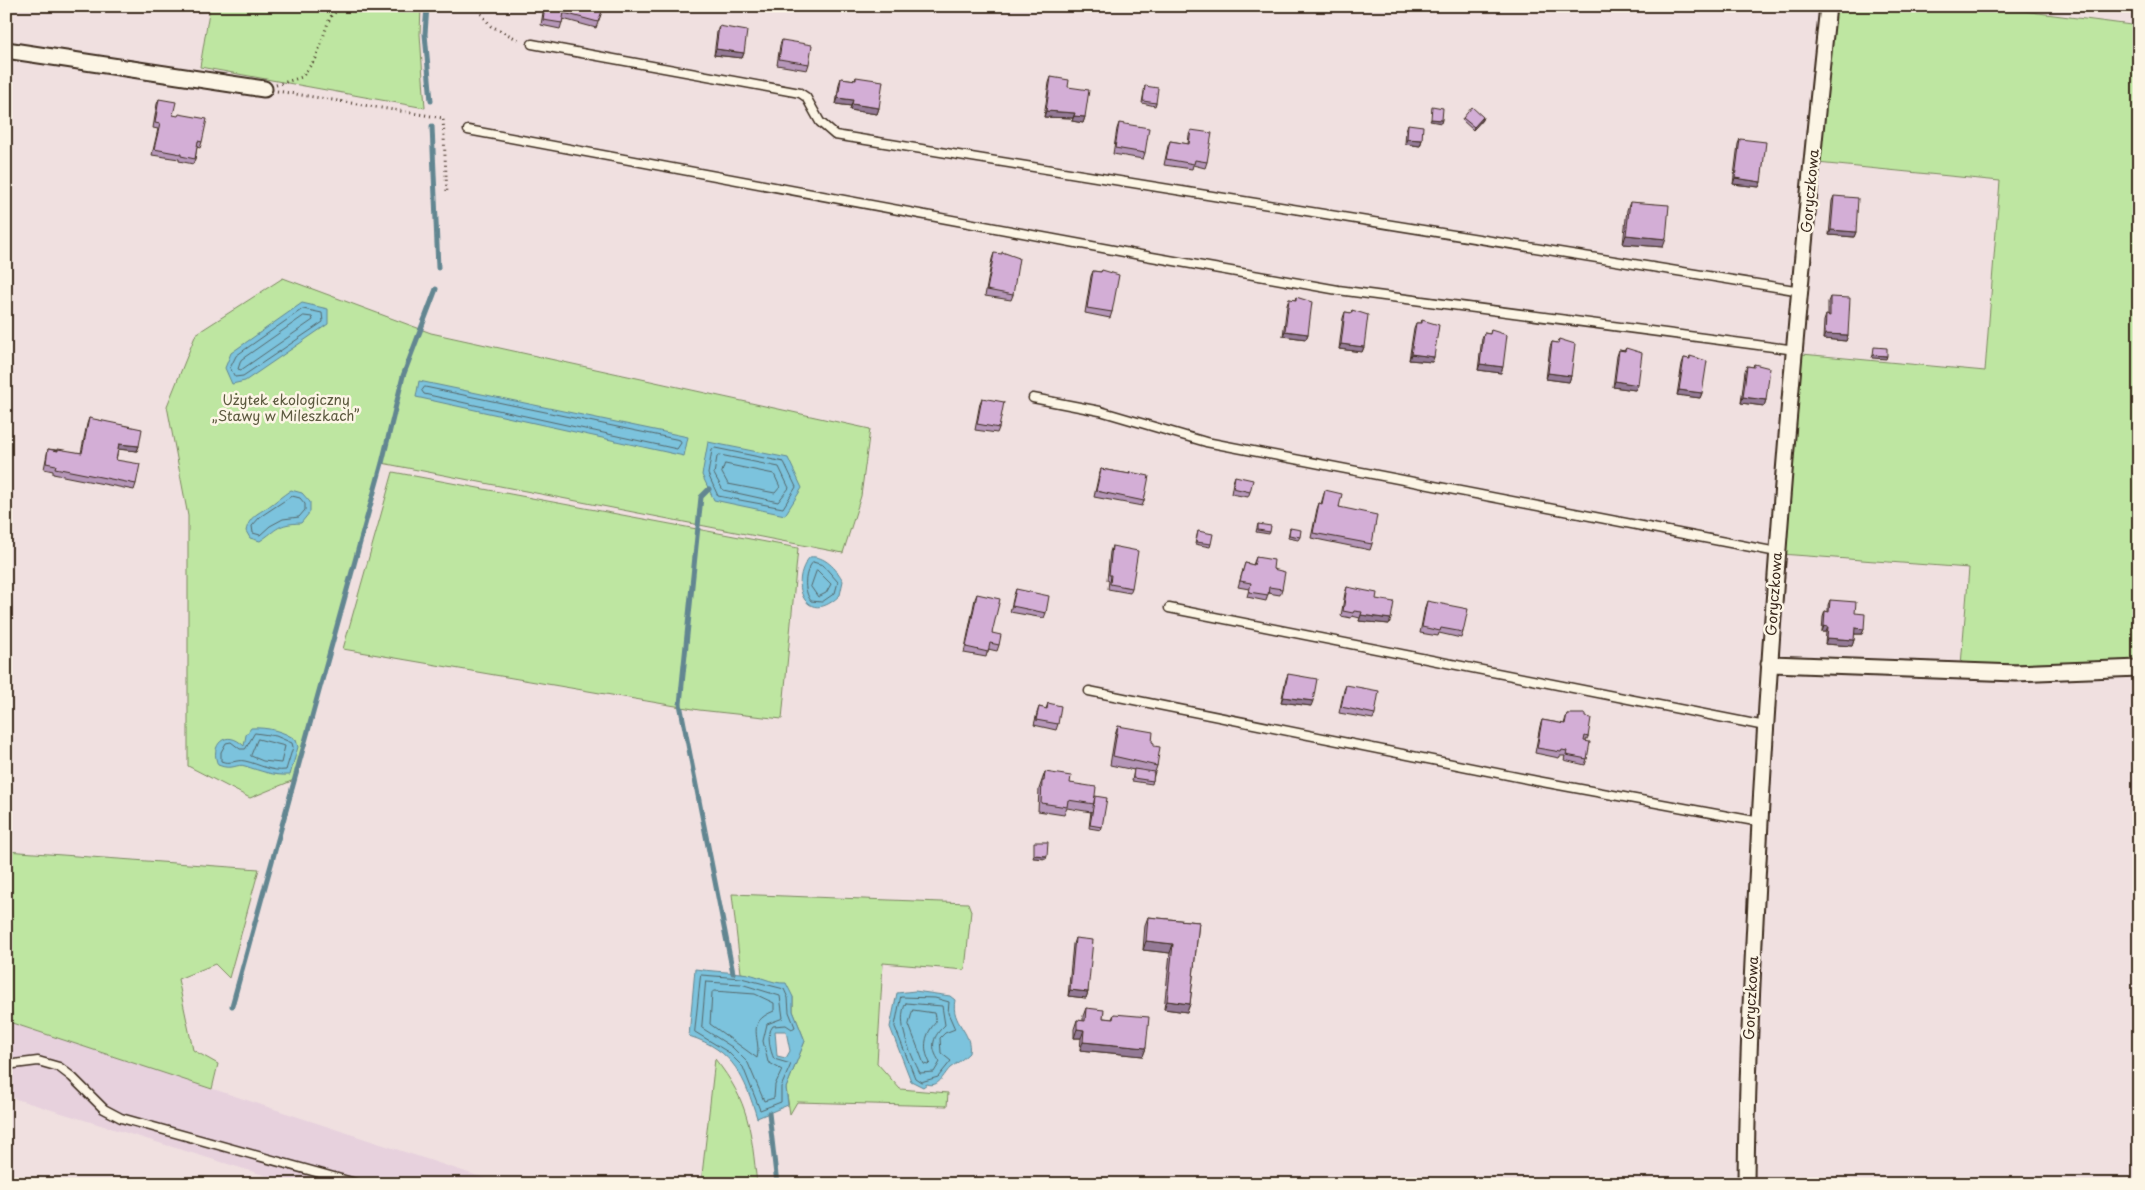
<svg xmlns="http://www.w3.org/2000/svg" width="2145" height="1190" viewBox="0 0 2145 1190" font-family="'Playpen Sans',sans-serif">
<style>
.built{fill:#e7d1dd}
.green{fill:#bee6a1;stroke:#7c8860}
.water{fill:#7cc3dd;stroke:#628691;fill-rule:evenodd}
.lines{fill:none;stroke-linecap:round;stroke-linejoin:round}
.shore{stroke:#55676a;stroke-width:1}
.stream{stroke:#628691;stroke-width:5}
.lane-casing{stroke:#3b2a1e;stroke-width:11}
.street-casing{stroke:#3b2a1e;stroke-width:19}
.path{stroke:#3b2a1e;stroke-width:3;stroke-dasharray:1 4;stroke-linecap:butt}
.lane{stroke:#fcf5e5;stroke-width:8}
.street{stroke:#fcf5e5;stroke-width:15}
.wall{fill:#b596b8;stroke:#3b2a1e}
.shaded-wall{fill:#947a96;stroke:#3b2a1e}
.building{fill:#d3aed6;stroke:#3b2a1e}
.labels{text-anchor:middle;stroke-width:5;stroke-linejoin:round;paint-order:stroke}
.street-label{font-size:14px;fill:#3b2a1e;stroke:#fcf5e5}
.park-label{font-size:14px;fill:#5c593f;stroke:#fcf5e5}
</style>
<rect width="100%" height="100%" fill="#f0e0e0"/>
<filter id="ink" filterUnits="userSpaceOnUse"><feTurbulence type="fractalNoise" baseFrequency=".02" numOctaves="2"/><feDisplacementMap in="SourceGraphic" scale="10" xChannelSelector="R" yChannelSelector="G"/><feConvolveMatrix kernelMatrix="1 2 1 2 8 2 1 2 1" color-interpolation-filters="sRGB"/></filter>
<g filter="url(#ink)">
<path class="built" d="M6,1021L487,1179L485,1184H293L6,1096Z"/>
<path class="green" d="M210,6H421L420,34L425,108L200,67Z
M1836,6H2015V10L2139,26V661L1961,665L1969,568L1781,554L1802,354L1985,371L2000,181L1817,163Z
M283,278L431,333L870,429L861,496L843,553L382,463L294,780L250,798L188,766V516L167,406L196,334Z
M393,472L798,548L782,719L699,710L343,649Z
M6,851L259,869L229,978L215,964L178,979L193,1050L218,1064L212,1089L6,1021Z
M732,894L968,903L971,911L965,970L883,963L877,1063L900,1089L948,1093L947,1106L797,1102L790,1114L786,1088L805,1041L793,1011V997C776,983 762,977 741,973Z
M715,1059C750,1102 751,1132 757,1184H701Z"/>
<path class="water" d="M302,303L328,309V324L245,381L232,384L225,368L231,353Z
M419,381L688,437L684,456L416,397Z
M708,442L788,458L802,488L785,515L714,500L702,475Z
M291,490L302,493L310,502V512L301,523C277,524 278,529 260,541L250,538L246,531C249,517 257,514 268,507C275,502 282,496 291,490Z
M810,557C824,555 837,569 843,581L840,595C805,629 788,581 810,557Z
M251,728C267,727 284,731 296,740L298,747L290,775C273,776 261,771 245,766C237,763 233,771 218,765C209,745 226,728 244,746L246,735Z
M695,969C710,971 726,972 741,973C757,974 771,984 786,983L793,997V1011L805,1041L786,1088L788,1105L757,1118C745,1078 734,1050 689,1036ZM775,1031H786L790,1051L786,1058L777,1056Z
M915,991L950,996L955,1000C950,1024 973,1031 969,1053C963,1059 957,1063 950,1068C943,1075 939,1088 927,1084L923,1087L911,1081L890,1027L897,993Z"/>
<g class="lines">
<path class="shore" d="M303,309L322,313L323,322L243,376L235,377L230,368L236,356Z
M304,316L312,317L313,320L241,370L238,369L241,360Z
M425,387L680,440L681,443L677,449L424,394L422,391Z
M715,448L784,462L796,487L783,508L718,496L708,474L712,450Z
M720,455L779,467L789,488L778,502L723,490L714,474L717,457Z
M725,464L774,474L780,487L775,493L728,484L722,473Z
M292,496L300,498L305,504V510L299,517L283,519L270,526L260,535L253,533L252,526L260,517Z
M813,562L823,565L838,582L835,593L822,602L811,601C803,590 804,572 813,562Z
M817,570L831,584L826,593L818,597L811,587Z
M255,733L276,736L292,743L293,747L286,770C271,772 259,764 245,761C236,759 231,765 221,761V752L226,743L231,742L240,749H245Z
M258,739L285,746L281,763L263,761L251,756Z
M701,975L741,978L784,989L788,998L789,1012L795,1027L792,1029L786,1025L773,1026C766,1034 770,1050 774,1059L791,1064L781,1087V1102L760,1110L743,1067L728,1052L695,1032Z
M706,982L741,984L780,996L783,1018L767,1024L763,1041L768,1062L782,1070L775,1085L774,1098L764,1101L748,1063L732,1047L702,1028Z
M714,991L755,994L774,1003V1011C744,1023 762,1038 757,1058L710,1024L712,993Z
M901,997L935,998L949,1002L948,1013L955,1029L945,1033L940,1038L941,1053L951,1061L938,1077L921,1082L915,1078L895,1027Z
M906,1003L942,1006L945,1025C933,1036 929,1047 940,1062L934,1072L920,1073C911,1055 895,1021 906,1003Z
M913,1010L934,1013L936,1022C925,1034 922,1047 930,1063L928,1065L924,1064L909,1025Z"/>
<path class="stream" d="M427,6L425,34L431,101
M432,126L438,268
M709,489L701,497L680,704L733,973
M232,1006L382,463L403,376L436,289
M769,1113L777,1184"/>
<g class="lane-casing">
<path id="lane" d="M532,44L800,93L806,97L820,122L835,135L1801,291
M468,130L1135,254L1338,290L1796,350
M1033,398L1100,411L1206,442L1777,552
M1169,608L1765,726
M1089,691L1537,781L1760,822
M6,1065L38,1061L59,1067L72,1077L104,1109L121,1118L359,1184"/>
</g>
<g class="street-casing">
<path id="street" d="M6,50L264,89
M1769,664L2016,673L2139,668
M1746,1184C1747,1063 1754,943 1760,822C1775,550 1799,278 1828,6"/>
</g>
<path class="path" d="M475,6L491,26L521,41
M276,85L302,77L316,58L330,17L342,6
M277,91L443,118L447,194"/>
<use href="#lane" class="lane"/>
<use href="#street" class="street"/>
</g>
<path class="wall" d="M544,6H604L596,28L563,19L560,29L541,25Z
M719,26L744,53L742,58L714,55L717,32Z
M782,40L809,64L807,70L777,65L780,45Z
M856,77L879,108L877,114L850,110L851,106L836,104L839,84L841,78L855,80Z
M1051,77L1068,87L1085,117L1083,123L1072,121L1073,118L1044,117L1049,83Z
M1145,86L1156,103L1155,106L1142,103Z
M159,99L173,115L202,142L200,148L197,147L195,159L193,164L179,161V159L152,155L158,129L153,128L157,104Z
M1463,118L1482,120L1473,130L1462,120Z
M1119,123L1145,153L1143,159L1113,154L1117,129Z
M1408,124L1422,140L1420,146L1405,144L1406,130Z
M1191,130L1207,162L1205,168L1193,165L1192,169L1164,165L1168,146L1170,141L1188,144L1189,135Z
M1740,139L1761,182L1759,187L1733,184L1738,144Z
M1834,196L1856,232L1854,237L1829,235L1832,201Z
M1630,202L1663,247L1623,244L1627,210Z
M994,253L1013,295L1011,300L985,296L992,259Z
M1102,270L1112,312L1110,318L1085,313L1091,276L1093,271L1101,272Z
M1296,297L1308,334L1306,339L1283,336L1287,305L1289,299L1295,300Z
M1830,297L1848,335L1846,341L1823,339L1824,321L1826,315L1828,316V302Z
M1352,310L1364,347L1362,352L1339,349L1343,318L1345,312L1351,313Z
M1422,320L1434,357L1432,362L1409,360L1414,328L1416,323H1421Z
M1491,330L1501,373L1478,370L1482,338L1484,333L1490,334Z
M1559,339L1571,376L1569,382L1546,379L1550,347L1552,342L1558,343Z
M1626,348L1638,385L1635,390L1613,387L1617,356L1619,350L1624,351Z
M1690,356L1702,393L1700,398L1677,395L1682,364L1684,358L1689,359Z
M1754,364L1766,400L1764,406L1741,403L1745,371L1747,366L1753,367Z
M982,398L999,428L997,433L975,430L980,403Z
M89,418L139,446L137,451L118,449L116,460L136,484L134,490L53,474V471L44,469L48,449L81,453L87,424Z
M1101,469L1129,474L1130,472L1144,501L1142,506L1094,497L1099,474Z
M1235,476L1250,492L1248,497L1231,494L1233,482Z
M1325,490L1372,544L1370,550L1311,538L1317,509L1319,503L1321,504Z
M1258,524L1270,532L1269,534L1256,532Z
M1290,528L1300,537L1298,540L1288,538Z
M1198,531L1211,544L1210,547L1195,544Z
M1112,546L1132,588L1130,593L1108,589L1109,581L1107,580L1110,552Z
M1256,557L1273,569L1282,589L1280,595L1268,593L1266,601L1247,597L1249,589L1238,587L1245,563L1253,565Z
M1347,587L1376,599L1389,624L1359,621L1360,618L1352,616L1351,618L1341,616L1345,593Z
M1016,589L1046,613L1044,618L1010,612L1014,595Z
M977,594L992,633L999,645L997,651L988,649L986,657L964,653L975,599Z
M1830,600L1855,613L1864,629L1862,634H1854V640L1852,646L1825,644L1826,632H1822L1823,617L1825,611L1828,612V605Z
M1427,601L1463,632L1461,638L1439,633L1438,636L1420,633L1425,607Z
M1288,674L1311,706L1281,702L1286,679Z
M1346,685L1375,714L1373,719L1339,713L1344,690Z
M1048,703L1058,724L1056,730L1034,725L1037,713L1039,707L1046,709Z
M1567,714L1585,717L1588,737L1586,741L1587,759L1585,765L1564,760L1565,756H1560L1559,758L1535,753L1540,726L1542,720L1564,724Z
M1118,726L1152,742L1154,746L1157,766L1154,775L1152,784L1132,781L1134,770L1110,765L1115,735Z
M1045,772L1070,783L1095,796L1102,827L1101,830L1089,828L1091,811V812L1067,808L1064,815L1038,811L1039,789Z
M1148,917L1199,922L1190,1004L1187,1012L1164,1009L1170,953L1143,950L1145,925Z
M1075,938L1088,992L1086,998L1068,996L1073,944Z
M1086,1008L1103,1018L1112,1019L1114,1014L1146,1048L1143,1056L1080,1050L1081,1038H1074V1029L1077,1020L1083,1021V1016Z"/>
<path class="shaded-wall" d="M716,49L744,53L742,58L714,55Z
M838,98L853,100L851,106L836,104Z
M852,104L879,108L877,114L850,110Z
M1046,111L1075,113L1073,118L1044,117Z
M1074,116L1085,117L1083,123L1072,121Z
M1483,117L1482,120L1473,130L1474,127Z
M1431,119L1442,120L1441,123L1430,121Z
M1407,139L1422,140L1420,146L1405,144Z
M1735,178L1761,182L1759,187L1733,184Z
M1831,230L1856,232L1854,237L1829,235Z
M1626,235L1666,239L1663,247L1623,244Z
M1285,331L1308,334L1306,339L1283,336Z
M1825,334L1848,335L1846,341L1823,339Z
M1341,344L1364,347L1362,352L1339,349Z
M1411,354L1434,357L1432,362L1409,360Z
M1873,355L1887,356L1886,359L1872,358Z
M1480,364L1503,367L1501,373L1478,370Z
M1548,373L1571,376L1569,382L1546,379Z
M1615,381L1638,385L1635,390L1613,387Z
M1679,390L1702,393L1700,398L1677,395Z
M1743,397L1766,400L1764,406L1741,403Z
M119,444L139,446L137,451L117,449Z
M1361,615L1391,619L1389,624L1359,621Z
M1824,626L1828,627L1826,632H1822Z
M1855,628L1864,629L1862,634H1853Z
M1827,638L1854,640L1852,646L1825,644Z
M1283,697L1313,701L1311,706L1281,702Z
M1034,855L1047,856L1046,859L1033,858Z
M1146,941L1173,944L1170,953L1143,950Z
M1070,990L1088,992L1086,998L1068,996Z
M1167,1001L1190,1004L1187,1012L1164,1009Z
M1077,1029L1084,1030L1081,1038H1074Z
M1083,1042L1146,1048L1143,1056L1080,1050Z"/>
<path class="building" d="M545,6H604L598,22L564,13L562,23L543,20Z
M719,26L747,31L744,53L716,49Z
M782,40L812,45L809,64L779,59Z
M856,77L883,81L879,108L852,104L853,100L838,98L841,78L856,80Z
M1051,77L1069,80L1068,87L1089,90L1085,117L1074,116L1075,113L1046,111Z
M1145,86L1158,88L1156,103L1143,101Z
M159,99L176,102L173,115L178,116L179,114L207,119L202,142L198,141L195,159L181,156V154L154,149L160,124L155,123Z
M1432,106L1443,108L1442,120L1431,119Z
M1472,107L1483,117L1474,127L1463,118Z
M1119,123L1149,128L1145,153L1115,148Z
M1408,124L1423,126L1422,140L1407,139Z
M1191,130L1212,133L1207,162L1195,160L1194,164L1166,159L1170,141L1189,144Z
M1740,139L1766,142L1761,182L1735,178Z
M1834,196L1858,198L1856,232L1831,230Z
M1630,202L1669,205L1666,239L1626,235Z
M1002,252L1019,258L1013,295L987,290L994,253L1002,254Z
M1102,270L1119,275L1112,312L1087,308L1093,271L1101,272Z
M1296,297L1312,302L1308,334L1285,331L1289,299L1296,300Z
M1830,297L1850,298L1848,335L1825,334L1826,315L1830,316Z
M1352,310L1368,315L1364,347L1341,344L1345,312L1352,313Z
M1422,320L1439,325L1434,357L1411,354L1416,323H1422Z
M1491,330L1507,335L1503,367L1480,364L1484,333L1490,334Z
M1559,339L1575,344L1571,376L1548,373L1552,342L1558,343Z
M1874,347L1887,348V356L1873,355Z
M1626,348L1642,353L1638,385L1615,381L1619,350L1625,351Z
M1690,356L1707,361L1702,393L1679,390L1684,358L1690,359Z
M1754,364L1770,368L1766,400L1743,397L1747,366L1754,367Z
M982,398L1004,402L999,428L977,424Z
M89,418L142,429L139,446L119,444L116,460L140,464L136,484L55,468L56,465L46,463L48,449L58,451V449L82,453Z
M1101,469L1130,474V472L1149,476L1144,501L1096,491Z
M1235,476L1253,480L1250,492L1233,488Z
M1325,490L1342,494L1339,507L1377,515L1372,544L1313,533L1319,503L1322,504Z
M1258,524L1271,526L1270,532L1258,530Z
M1290,528L1301,530L1300,537L1289,535Z
M1198,531L1213,534L1211,544L1196,542Z
M1112,546L1138,551L1132,588L1110,584L1111,575H1109Z
M1256,557L1274,560L1273,569L1285,572L1282,589L1269,587L1268,595L1249,592L1251,583L1240,581L1245,563L1254,565Z
M1347,587L1377,593L1376,599L1394,602L1391,619L1361,615L1362,612L1354,611L1353,613L1343,611Z
M1016,589L1049,596L1046,613L1012,606Z
M977,594L1000,599L992,633L1001,635L999,645L990,643L988,652L966,647Z
M1830,600L1856,602L1855,613L1865,614L1864,629L1855,628L1854,640L1827,638L1828,627L1824,626L1825,611L1829,612Z
M1427,601L1468,609L1463,632L1441,628L1440,631L1422,627Z
M1288,674L1317,679L1313,701L1283,697Z
M1346,685L1379,691L1375,714L1341,707Z
M1048,703L1061,706L1058,724L1036,720L1039,707L1047,709Z
M1567,714H1585V717L1591,718L1588,737L1585,736L1584,741L1590,742L1587,759L1566,755L1567,751L1562,750L1561,752L1537,748L1542,720L1565,724Z
M1118,726L1153,732L1152,742L1154,743V746L1160,747L1157,766L1113,756Z
M1134,769L1154,772L1153,781L1133,778Z
M1045,772L1071,776L1070,783L1096,787L1094,804L1068,800L1067,807L1041,803L1042,781H1044Z
M1095,796L1107,798L1102,827L1090,825Z
M1034,842H1048L1047,856L1034,855Z
M1148,917L1199,922L1190,1004L1167,1001L1173,944L1146,941Z
M1075,938L1093,940L1088,992L1070,990Z
M1086,1008L1104,1010L1103,1018L1113,1019L1114,1014L1149,1017L1146,1048L1083,1042L1084,1030L1077,1029V1020L1085,1021Z"/>
</g>
<g class="labels">
<g class="street-label">
<text transform="translate(1810 191) rotate(-85)" y="5">Goryczkowa</text>
<text transform="translate(1774 594) rotate(-86)" y="5">Goryczkowa</text>
<text transform="translate(1751 998) rotate(-87)" y="5">Goryczkowa</text>
</g>
<g class="park-label">
<text x="286" y="405">Użytek ekologiczny<tspan x="286" dy="16">„Stawy w Mileszkach”</tspan></text>
</g>
</g>
<rect width="2145" height="1190" fill="none" stroke="#fcf5e5" stroke-width="25"/>
<rect x="12" y="12" width="2120" height="1165" fill="none" stroke="#3b2a1e" stroke-width="2" filter="url(#ink)"/>
</svg>
